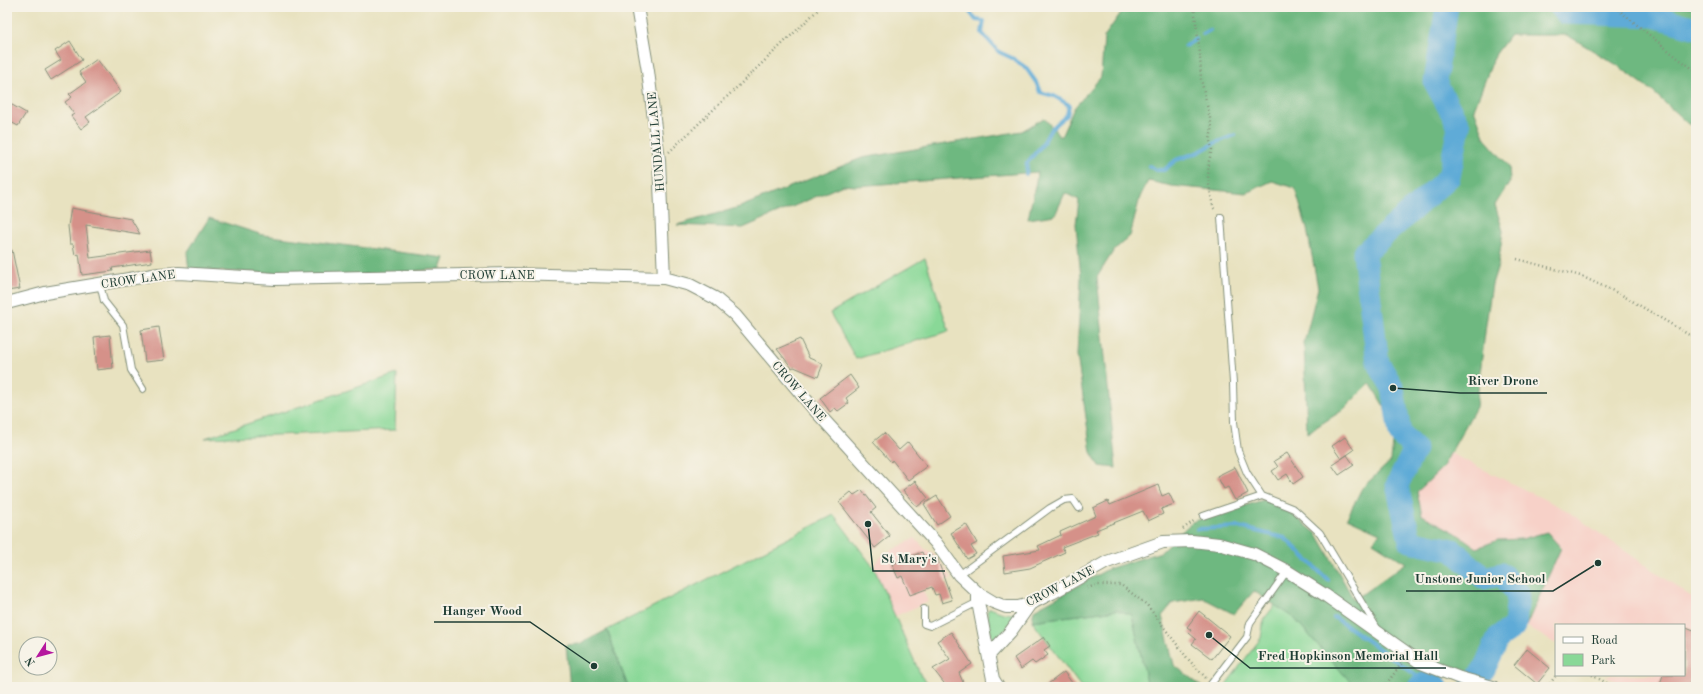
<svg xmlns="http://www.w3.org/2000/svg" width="1703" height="694" viewBox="0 0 1703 694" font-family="'Old Standard TT',serif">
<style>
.built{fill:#f7d1c8}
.green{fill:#89d897;stroke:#548a66}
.forest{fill:#6eb880;stroke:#467a5a}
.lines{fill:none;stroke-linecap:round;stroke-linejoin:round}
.stream{stroke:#5fabd7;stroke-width:4}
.river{stroke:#5fabd7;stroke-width:23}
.building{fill:#d59189}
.service-casing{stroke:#84907a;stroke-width:8}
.minor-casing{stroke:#84907a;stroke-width:14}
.path{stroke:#84907a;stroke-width:2.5;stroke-dasharray:1 3;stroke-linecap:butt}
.service{stroke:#fff;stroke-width:6}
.minor{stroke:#fff;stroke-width:12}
.labels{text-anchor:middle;stroke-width:4;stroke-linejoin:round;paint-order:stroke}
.street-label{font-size:12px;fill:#1f3d34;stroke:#f7f3e8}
.leader{fill:none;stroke:#1f3d34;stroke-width:1.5}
.callout-dot{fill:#1f3d34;stroke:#f7f3e8;stroke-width:1.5}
.callout-label{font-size:13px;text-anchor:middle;font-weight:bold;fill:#1f3d34;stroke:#f7f3e8;stroke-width:4;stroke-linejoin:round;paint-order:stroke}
</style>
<rect width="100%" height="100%" fill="#f7f3e8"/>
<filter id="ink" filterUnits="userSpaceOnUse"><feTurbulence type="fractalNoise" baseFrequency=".025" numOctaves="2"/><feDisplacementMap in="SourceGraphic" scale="8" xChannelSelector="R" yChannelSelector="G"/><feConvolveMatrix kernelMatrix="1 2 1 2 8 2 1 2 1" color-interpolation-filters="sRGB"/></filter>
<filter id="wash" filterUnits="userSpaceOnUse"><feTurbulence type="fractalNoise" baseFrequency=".012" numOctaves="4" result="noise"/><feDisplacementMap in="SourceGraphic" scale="16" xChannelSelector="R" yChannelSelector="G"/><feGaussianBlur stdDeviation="0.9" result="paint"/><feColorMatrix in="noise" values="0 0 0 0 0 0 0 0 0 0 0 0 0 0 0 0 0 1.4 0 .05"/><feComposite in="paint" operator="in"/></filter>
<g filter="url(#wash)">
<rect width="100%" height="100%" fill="#e8e2c0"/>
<path class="built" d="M1450,453L1566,510L1696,600V676L1692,687H1624L1605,675H1684V625H1556V644L1526,626L1547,577L1548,532L1522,539L1498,540L1477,548L1456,533L1422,515L1417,492L1442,468Z
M915,538L925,549L933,553L952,578L923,590L928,602L895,616L874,568L876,562L883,555Z"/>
<path class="green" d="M925,258L949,331L856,359L830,313Z
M397,374L395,430L205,438Z
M834,515L874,568L921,676L931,687H628L607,630Z
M1275,605L1295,619L1355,687H1224L1261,638L1264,619Z
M990,608L1003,613L1013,614L1016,618L996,640L992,638L987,611Z
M1117,610L1132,615L1148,687H1081L1032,621Z"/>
<path class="forest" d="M1125,7H1696V126L1688,124L1651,90L1617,65L1567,35H1510L1495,55L1474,109L1485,139L1509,166L1510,181L1495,205L1503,231L1498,265L1492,284L1486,324L1476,407L1442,468L1417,492L1422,515L1456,533L1477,548L1498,540L1522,539L1547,532L1561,548L1526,626L1477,674L1424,677L1417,687H1355L1295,619L1254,591L1234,614L1203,598L1173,603L1162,616L1174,665L1202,687H1148L1132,615L1117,610L1032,621L1034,610L1108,569L1161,552L1192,522L1270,498L1288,511L1317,534L1354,600L1406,563L1373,542L1380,533L1347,518L1362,488L1391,461L1393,442L1385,408L1370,383L1343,410L1307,433L1304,343L1318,288L1307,229L1295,188L1272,181L1246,193L1172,186L1148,181L1140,197L1130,236L1114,250L1097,277L1116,468L1099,466L1091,452L1077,355L1081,278L1076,224L1079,200L1065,193L1055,215L1028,219L1038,172L856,186L843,185L743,228L677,225L740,207L862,158L1022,131L1044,118L1061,137L1074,108L1101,77L1104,37Z
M209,218L263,235L445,258L441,269L341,276L189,270L187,253Z
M607,630L628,687H570L566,645L580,644Z"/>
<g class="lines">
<path class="stream" d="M966,7L976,20L984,21L982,33L999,52L1012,58L1026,68L1036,82L1040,92L1054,96L1069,105L1067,115L1051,129L1042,145L1027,163L1026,174
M1203,34L1210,30
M1185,46L1196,39
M1149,166L1157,170H1164L1176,160L1199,152L1215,143L1235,135
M1197,529L1239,527L1285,538L1328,580
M1334,617L1426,682"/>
<path class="river" d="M1447,7L1435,82L1459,126L1449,177L1364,253L1378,363L1393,388L1400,434L1415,449L1397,485L1410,541L1453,550L1484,578L1502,574L1518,594L1515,626L1499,637L1484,669L1471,687
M1560,7L1566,13L1653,16L1696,28
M1419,687L1426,682L1437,687"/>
</g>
<g id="blocks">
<path class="building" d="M70,41L82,60L51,80L45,70L61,60L55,51Z
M97,59L121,92L86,117L90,122L81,129L71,116L74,114L65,102L72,97L69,94L86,82L79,72Z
M7,102L26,113L18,126L7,120Z
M71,208L131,219L140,234L86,225L90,258L150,250L152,262L112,268L113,271L82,275L79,254L75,255L73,244H70L68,226Z
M7,250H12L20,289L7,291Z
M159,327L164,360L145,362L141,330Z
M110,335L113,368L97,370L94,337Z
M800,339L809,358L823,364L818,377L794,367L792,368L777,349Z
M850,375L859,388L846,398L849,403L838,411L835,408L830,412L820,398Z
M884,433L899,450L908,442L927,466L908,480L892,460L891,462L873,442Z
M1345,437L1354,450L1341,459L1332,446Z
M1287,453L1303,477L1293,484L1287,474L1278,480L1272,471L1278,467L1274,461Z
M1347,455L1354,465L1339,475L1332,465Z
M1235,467L1248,493L1235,500L1228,487L1224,489L1217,476Z
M915,481L928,498L917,507L903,490Z
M1158,485L1162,496L1169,493L1174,504L1161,509L1163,514L1148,521L1143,511L1096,530L1098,533L1062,547L1065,552L1030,568L1005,572L1003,556L1040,550L1038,546L1061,535L1060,532L1096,516L1093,508L1108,501L1110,505Z
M862,490L876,508L871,512L890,536L875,548L839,502L851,492L854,495Z
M937,496L950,516L937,525L924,504Z
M966,524L977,543L971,546L976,554L967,559L951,533Z
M922,552L924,557L931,555L933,560L937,558L952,600L942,603L939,594L935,595L932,587L910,595L902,576L898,578L892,564Z
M1199,611L1230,636L1212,659L1192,644L1196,639L1189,633L1191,630L1187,627Z
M1684,627L1696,632V665L1688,687H1659L1663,675H1684Z
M951,632L972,664L959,673L965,687H947L933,669L950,659L937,641Z
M1044,637L1050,646L1044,650L1048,655L1035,664L1032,661L1021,669L1014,658Z
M1527,649L1550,668L1537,684L1514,665Z
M1064,672L1075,687H1044Z"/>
</g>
</g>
<g filter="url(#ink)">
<use href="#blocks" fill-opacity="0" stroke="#84907a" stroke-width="1"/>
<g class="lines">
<g class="service-casing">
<path id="service" d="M1221,217L1233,383L1234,422L1238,451L1247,473L1262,496L1294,509L1320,533L1377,628
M100,284L104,301L123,325L131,370L143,389
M1203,516L1262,496
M959,575L1050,508L1064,500L1073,499L1079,508
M924,609V624L930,626L978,602
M1211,684L1247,637L1250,623L1287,571"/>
</g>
<g class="minor-casing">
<path id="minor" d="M637,7L648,71L659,160L664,278
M7,303L45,293L159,274L179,273L275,279L511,274L664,278L690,285L715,298L735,315L813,408L936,543L959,575L978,593L993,602L1006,607H1018L1030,604L1052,593L1107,562L1163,542L1192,541L1219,544L1254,554L1287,571L1325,595L1421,663L1460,678L1493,687
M978,593V602L993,679L998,687
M989,655L1011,631L1030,604"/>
</g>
<path class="path" d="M1194,7L1200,53L1201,79L1212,127L1210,141L1212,149L1209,161L1208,179L1213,207L1216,211
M1615,7L1679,59L1696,71
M669,152L821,7
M1517,259L1581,276L1622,295L1696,339
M1183,529L1195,520
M1087,588L1097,585H1121L1147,605L1188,659L1206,678
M1592,675L1614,687
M1384,687L1402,663
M1548,687L1556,675"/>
<use href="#service" class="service"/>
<use href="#minor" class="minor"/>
</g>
</g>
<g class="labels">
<g class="street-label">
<text transform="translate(656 142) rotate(-95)" y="4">HUNDALL LANE</text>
<text x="497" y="279">CROW LANE</text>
<text transform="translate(138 279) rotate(-8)" y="4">CROW LANE</text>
<text transform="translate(799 391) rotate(49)" y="4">CROW LANE</text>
<text transform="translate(1060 586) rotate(-27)" y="4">CROW LANE</text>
</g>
</g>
<path class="leader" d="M1393 388L1460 393H1547M868 524L873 571H945M1598 563L1553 591H1406M594 666L530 622H434M1209 635L1250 668H1446"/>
<g class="callout-dot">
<circle cx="1393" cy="388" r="4"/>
<circle cx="868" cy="524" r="4"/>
<circle cx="1598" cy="563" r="4"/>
<circle cx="594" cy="666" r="4"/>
<circle cx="1209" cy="635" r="4"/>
</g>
<g class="callout-label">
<text x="1503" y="385">River Drone</text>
<text x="909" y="563">St Mary's</text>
<text x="1480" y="583">Unstone Junior School</text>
<text x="482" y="615">Hanger Wood</text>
<text x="1348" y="660">Fred Hopkinson Memorial Hall</text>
</g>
<rect width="1703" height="694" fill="none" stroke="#f7f3e8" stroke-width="24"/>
<rect x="1555" y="624" width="130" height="52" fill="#f7f3e8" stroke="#a1aaa0"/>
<rect x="1563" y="637" width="20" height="6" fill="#ffffff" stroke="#a1aaa0"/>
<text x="1591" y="644" font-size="12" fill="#1f3d34">Road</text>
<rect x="1563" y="654" width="20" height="12" fill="#89d897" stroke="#a1aaa0"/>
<text x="1591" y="664" font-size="12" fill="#1f3d34">Park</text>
<g transform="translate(38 656) rotate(234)"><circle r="19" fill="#f7f3e8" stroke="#a1aaa0"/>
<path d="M0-3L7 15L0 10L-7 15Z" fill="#b5179e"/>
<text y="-6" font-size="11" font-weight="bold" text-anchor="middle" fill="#1f3d34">N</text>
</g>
</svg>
